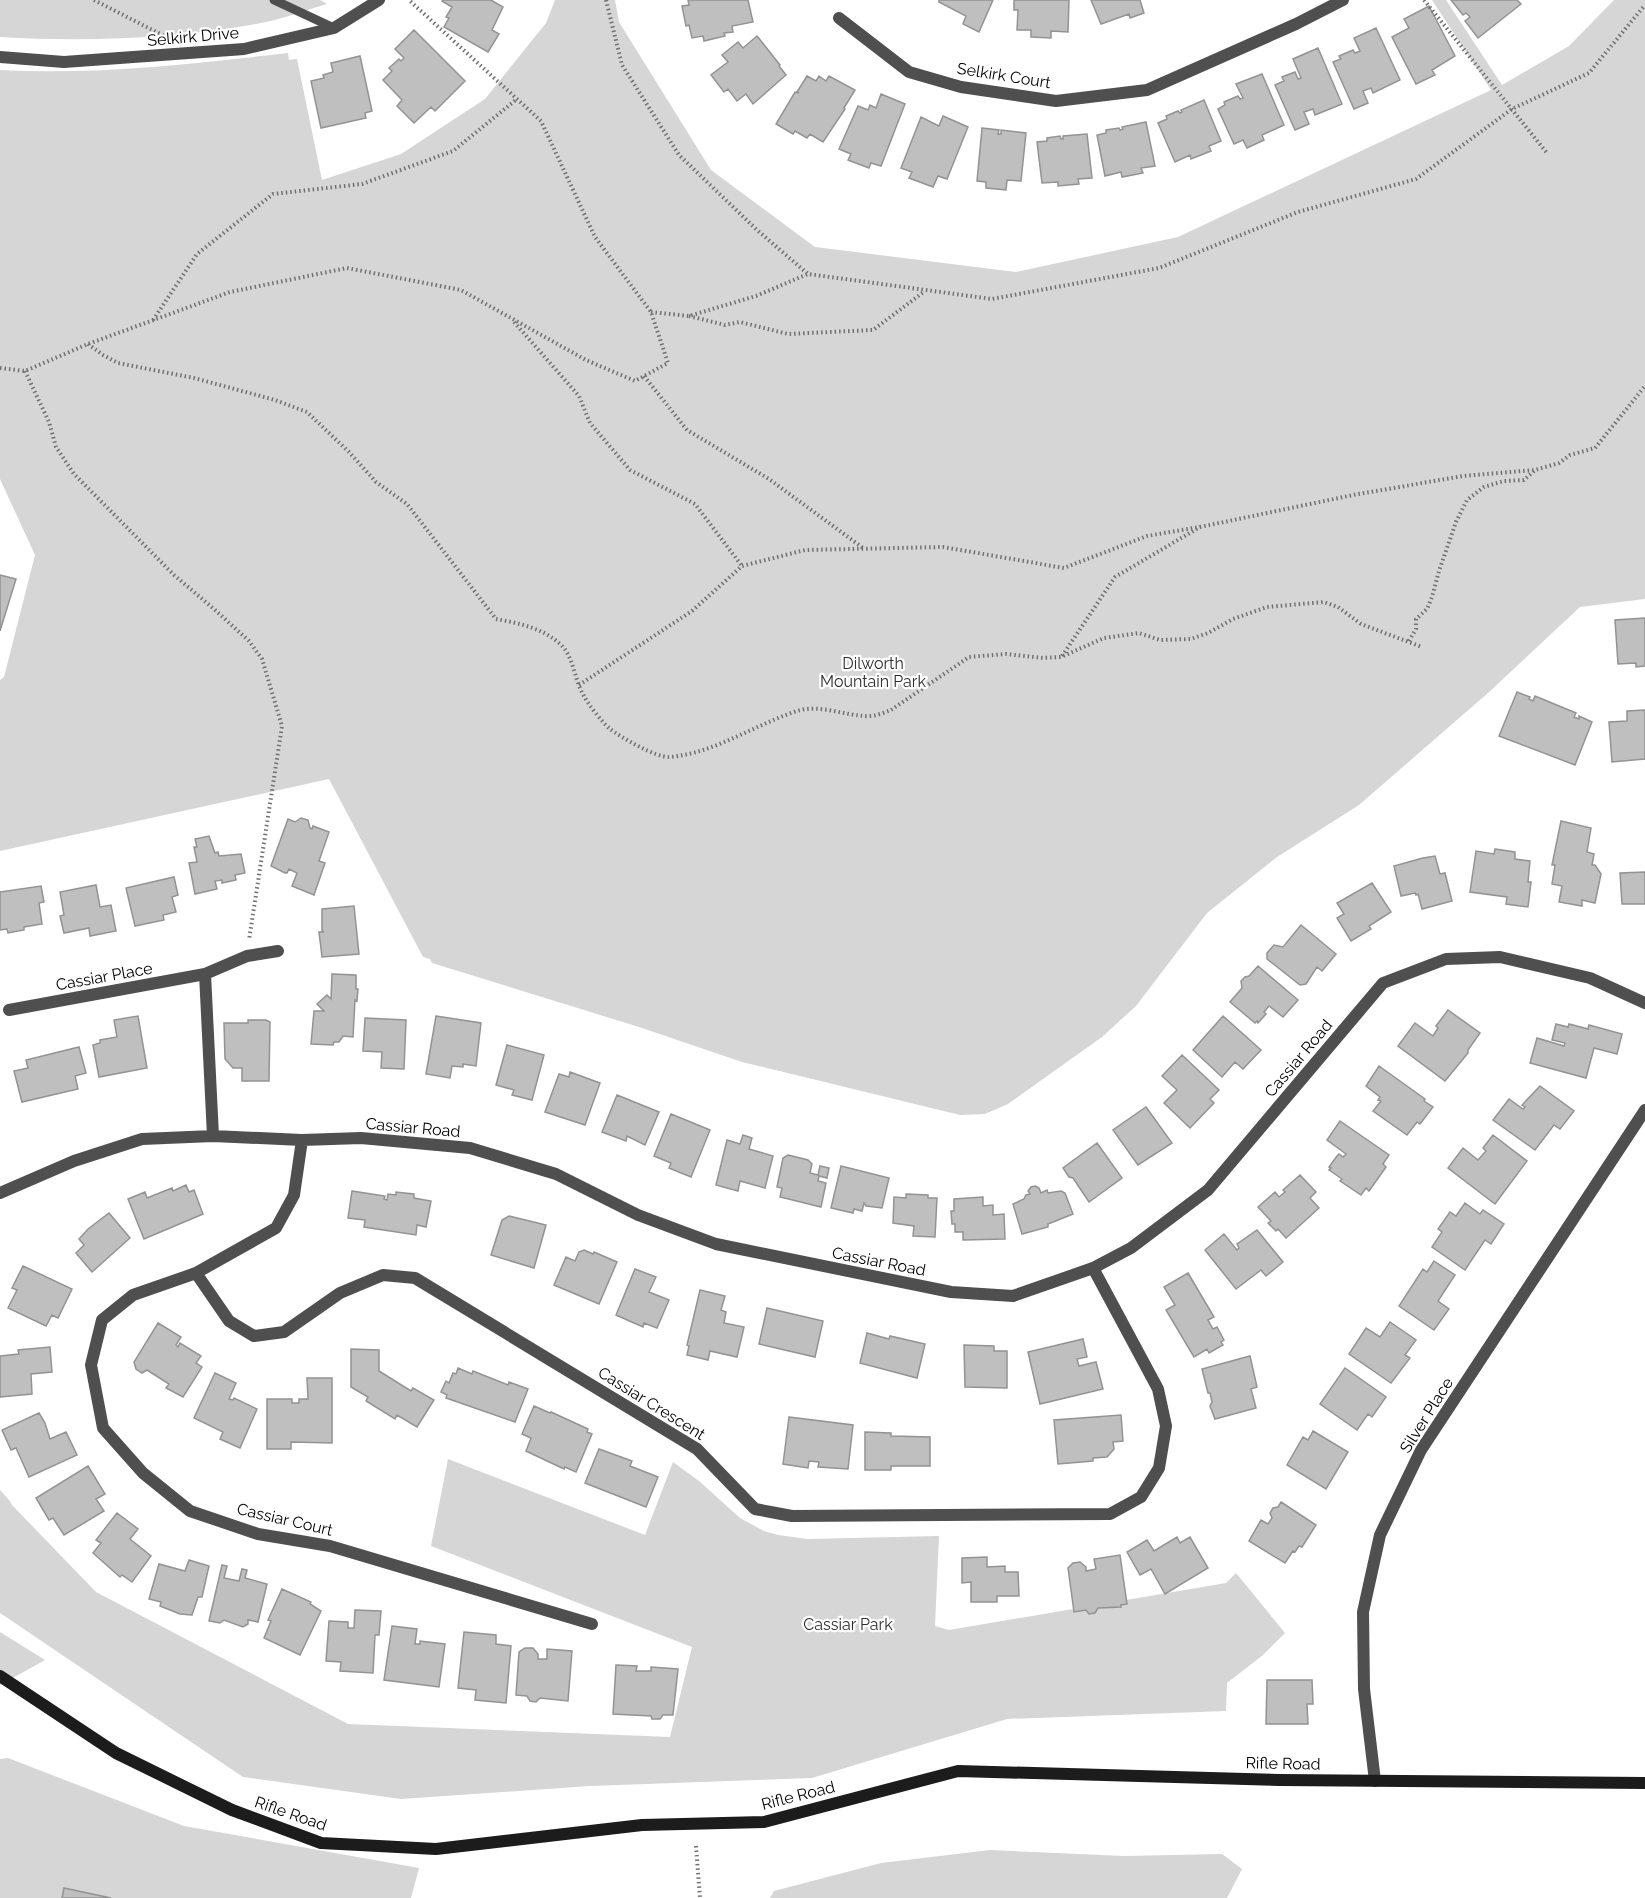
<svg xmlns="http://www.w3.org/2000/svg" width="1645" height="1898" viewBox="0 0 1645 1898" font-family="Raleway,sans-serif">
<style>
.green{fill:#d6d6d6}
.building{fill:#bfbfbf;stroke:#939393;stroke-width:1.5}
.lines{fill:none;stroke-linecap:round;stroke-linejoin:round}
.path{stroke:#717171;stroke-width:4;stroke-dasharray:1.5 3;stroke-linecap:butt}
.lane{stroke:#4f4f4f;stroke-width:9}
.street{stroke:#4f4f4f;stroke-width:12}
.secondary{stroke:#1c1c1c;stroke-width:12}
.labels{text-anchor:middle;stroke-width:4.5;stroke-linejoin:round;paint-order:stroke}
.street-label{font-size:16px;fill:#000;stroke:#fff}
.park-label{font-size:16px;fill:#2d2d2d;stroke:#fff}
</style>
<rect width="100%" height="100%" fill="#fff"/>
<path class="green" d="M0,0H320L327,4C303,11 280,20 256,24C172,39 85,42 0,37Z
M555,0H615L619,22L711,170L815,247L1016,272L1178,237L1491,90L1432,0H1446L1502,85L1569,46L1614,0H1645V599L1580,607L1488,693L1359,805L1277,857L1207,913L1136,1006L1102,1037L1008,1104L985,1114L960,1115L742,1062L639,1027L432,963L430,959L423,957L329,779L0,851V680L4,677L35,555L0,479V70C97,75 192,64 288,53L289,60L297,59L322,180L401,154L485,99L546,23Z
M448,1459L645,1535L673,1462L699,1481L740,1518L764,1531L778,1535L808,1539L939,1536L935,1626L949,1630L1226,1583L1236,1573L1285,1633L1263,1655L1227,1683L1226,1711L1007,1719L812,1778L590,1786L401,1799L243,1777L0,1613V1490L10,1501L12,1505L96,1592L348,1724L670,1737L692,1647L431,1546Z
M0,1632L45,1660L0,1685Z
M8,1758L184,1826L419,1868L411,1898H0V1759Z
M990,1850L1124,1856L1222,1854L1242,1869L1227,1898H770L774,1891L881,1863Z"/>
<path class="building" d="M443,0H491L503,7L492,30L499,34L488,52L444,27L449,18L446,17L452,7L442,1Z
M688,0H748L753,22L732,26L733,32L724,33L725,36L704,41L703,36L692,38L689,25L686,26L682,6L689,5Z
M939,0H993L979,32L963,24L966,16L939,2Z
M1014,0H1069L1068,32L1051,31V38L1031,37V30H1017L1018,10H1014Z
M1091,0H1140L1144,13L1130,18L1129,14L1101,24Z
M1451,0H1517L1521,4L1478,38L1465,21L1470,17L1466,13L1463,15Z
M1429,6L1455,56L1432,70L1435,75L1416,84L1392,37L1409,28L1404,19Z
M1376,28L1400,80L1373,93L1371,88L1363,91L1368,103L1354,109L1333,62L1341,59L1339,56L1353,50L1355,53L1360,51L1354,38Z
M414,30L465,81L435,111L431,107L414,123L397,106L402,100L383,80L392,71L389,68L399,59L401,61L404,58L395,49Z
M757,36L780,65L779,66L786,75L753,104L746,94L737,101L728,89L724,92L711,75L728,62L722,55L738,42L743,48Z
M1318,48L1342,104L1315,115L1313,109L1304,112L1309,124L1295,130L1275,85L1284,81L1282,77L1295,72L1298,79L1301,78L1293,59Z
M360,56L372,111L365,113L366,118L321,128L311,81L324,78L323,75L333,72L331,63Z
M1262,74L1284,125L1262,135L1264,140L1247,148L1243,140L1234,144L1218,109L1225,105L1224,102L1238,96L1240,99L1243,98L1236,84Z
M807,76L816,81L819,76L826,81L829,76L855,90L844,108L845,109L823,142L810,134L807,138L795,131L793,134L776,124L795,92L799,93L797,92Z
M881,94L905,104L881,166L871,163L869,168L848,160L851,154L839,149L858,106L868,110L870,105L876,108Z
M1204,100L1221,141L1209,146L1211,151L1191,159L1190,155L1175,162L1158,123L1167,119L1166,116L1178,111L1180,113L1182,112L1181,110Z
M943,116L968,127L947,179L938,176L933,187L909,178L912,172L901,168L921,117L939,126Z
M1146,122L1155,166L1141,168L1143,173L1122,177L1121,172L1105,176L1097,135L1106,133V130L1119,128L1120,130L1123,129L1122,127Z
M982,128L999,130L998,134H1001V130L1026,133L1021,181L1007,180L1006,190L986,188V182L977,181Z
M1087,134L1092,178L1078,179L1079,184L1058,186V182L1042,183L1037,142L1047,141V138L1060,136L1061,139H1063V136Z
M0,575L16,579L0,631Z
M1645,618V666L1636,667V663L1618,664L1615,620Z
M1517,692L1530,697L1529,699L1533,701L1535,696L1576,713L1574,717L1579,719V716L1592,722L1575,765L1499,736Z
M1645,710V759L1612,762L1609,722L1627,721V711Z
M301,818L308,820L310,828L312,829L313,826L329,832L319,861L325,863L314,895L292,886L297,873L289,869L287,873H285L271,866L288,819L295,822Z
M1561,821L1591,828L1587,852L1594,854L1592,865H1595L1601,874L1595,903L1582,900V906L1559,902L1562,886L1552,884L1555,865H1552Z
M209,836L215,853L218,852L219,856L241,854L245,873L235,875L236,880L222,883V880L215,881L217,889L195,894L189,863L197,862L194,847H197L195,839Z
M1495,849L1515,852V859L1530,861L1528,882H1531L1528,907L1506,904L1507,897L1470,892L1476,851L1494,854Z
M1435,856L1440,874L1445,873L1452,901L1422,909L1418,894L1416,895L1415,893L1401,896L1394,866L1423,858Z
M1645,872V904H1622L1620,873Z
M174,877L178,895L172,897L176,912L163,915L164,920L135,926L126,888Z
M1372,883L1391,912L1369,926L1371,929L1351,941L1337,918L1344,914L1337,903Z
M96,885L100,907L111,905L116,931L90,936L89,928L64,933L60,916L64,915L60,892Z
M41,886L44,902L39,903L42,924L24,927V930L8,933L7,929L0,930V892Z
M354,906L359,954L322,957L319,932H324L322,931V909Z
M1301,925L1336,954L1322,971L1317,967L1306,984L1300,985L1267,959V953L1274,945L1283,947Z
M1258,966L1298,1000L1283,1017L1269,1006L1264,1012L1266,1014L1258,1023L1257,1021L1255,1023L1230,1002L1242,988L1241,981L1245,977L1249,976Z
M332,974L356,975V989H358L357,1001L355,1000L353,1037L343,1036L339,1042H334L333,1045L311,1044L314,1011H324L317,1004L327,995L331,999Z
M1448,1010L1480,1033L1468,1050V1053L1445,1081L1398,1046L1415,1023L1433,1036L1438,1028L1436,1026Z
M138,1016L147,1068L99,1077L93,1045L100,1043V1040L117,1037L114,1020Z
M436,1016L481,1023L476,1066L463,1064V1067L452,1066L450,1078L426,1074Z
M1223,1016L1261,1050L1243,1069L1235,1062L1222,1077L1193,1050Z
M365,1018L406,1020L404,1069L381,1068L382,1052L363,1051Z
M248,1020H266L270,1022L269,1081H242V1068H233L225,1059L224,1023H248Z
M1556,1024L1568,1027L1569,1024L1588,1029L1589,1025L1622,1034L1617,1054L1594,1048L1586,1078L1530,1063L1537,1038L1564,1046L1565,1043L1552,1040Z
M507,1045L544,1055L532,1100L512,1095L514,1090L496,1085Z
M79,1047L86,1073L75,1076L78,1089L22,1102L14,1071L28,1068L26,1060Z
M1182,1055L1219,1090L1210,1099L1214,1103L1190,1128L1164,1103L1177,1090L1162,1076Z
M1379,1066L1425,1099L1424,1101L1433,1107L1420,1124L1417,1122L1407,1135L1373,1111L1381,1101L1378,1100L1380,1097L1366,1086Z
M570,1072L600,1083L585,1125L545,1112L559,1074L569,1077Z
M1540,1086L1574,1111L1560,1129L1554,1125L1535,1150L1493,1120L1509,1099L1523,1109L1525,1107L1522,1105Z
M617,1095L659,1112L645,1145L627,1136L626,1141L602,1132Z
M1146,1107L1172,1143L1138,1165L1113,1130Z
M671,1114L710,1130L691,1177L669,1168L671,1163L654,1156Z
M1340,1121L1389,1155L1383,1164L1386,1167L1369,1191L1366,1188L1361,1195L1340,1181L1342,1179L1329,1170L1331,1168L1329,1167L1337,1156L1339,1154L1343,1157L1346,1154L1327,1140Z
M743,1135L752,1138L749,1149L773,1156L765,1188L740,1181L738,1191L716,1185L727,1140L740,1144Z
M1493,1135L1527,1161L1495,1204L1448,1168L1463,1148L1478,1160L1486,1151L1483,1148Z
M1097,1143L1122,1178L1089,1202L1073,1178L1069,1177L1063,1168Z
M788,1155L808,1160L812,1164L810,1173L818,1175L820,1166L829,1168L827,1178L819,1176L818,1181L826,1183L821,1207L780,1197L782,1188L777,1187L783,1158Z
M841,1166L889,1178L882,1208L866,1206L864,1203L862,1211L854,1209L853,1213L831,1208Z
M1300,1175L1316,1192L1310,1198L1319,1208L1286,1238L1278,1229L1276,1231L1268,1223L1271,1221L1258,1207L1275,1192L1279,1197L1285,1192L1283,1190Z
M186,1185L189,1192L194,1190L203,1214L144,1239L128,1199L145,1192L147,1198L172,1188L173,1191Z
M1035,1186L1039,1188L1041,1193L1047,1190L1048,1193L1061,1191L1065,1193L1073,1214L1048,1224V1227L1022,1234L1013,1204L1024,1199L1026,1195L1030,1194L1028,1191L1031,1187Z
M352,1191L385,1196L384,1199L387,1200L388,1194L396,1195V1192L414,1194V1198L431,1201L426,1227L417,1225L416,1235L364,1227L365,1220L348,1218Z
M906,1194L928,1195V1198H937L935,1237L913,1236L914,1226L893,1223L894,1197L906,1198Z
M983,1197V1206L993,1205V1215L1004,1214L1005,1239L963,1240V1232H955V1224H952L951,1211H954V1199Z
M1465,1203L1480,1214L1483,1210L1504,1224L1491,1244L1485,1240L1465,1270L1432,1247L1442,1232L1438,1229L1450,1212L1456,1216Z
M109,1213L130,1238L92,1272L76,1253L84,1245L79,1239L88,1229Z
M509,1216L546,1225L534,1268L491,1255L502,1220Z
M1257,1230L1283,1262L1266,1276L1261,1270L1236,1289L1205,1250L1224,1234L1237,1250L1239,1248L1237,1244Z
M584,1250L593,1254L594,1252L617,1262L599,1304L554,1285L566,1257L575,1261L579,1252Z
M1434,1261L1455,1275L1438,1301L1449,1309L1434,1330L1399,1306L1423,1269L1427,1272Z
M23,1266L72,1289L58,1318L52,1315L46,1326L8,1308L17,1290L12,1288Z
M635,1269L656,1277L649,1292L669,1300L657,1328L644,1323L643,1327L616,1315Z
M1188,1273L1214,1317L1208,1320L1213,1329L1217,1327L1224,1340L1221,1342L1223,1345L1209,1353L1207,1349L1194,1357L1166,1310L1175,1305L1164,1287Z
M700,1290L725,1296L721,1310L726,1312L724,1323L744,1327L737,1357L710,1351L708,1360L687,1355L689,1346L687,1345Z
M767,1308L823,1321L815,1357L759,1344Z
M1390,1322L1416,1340L1405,1355L1410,1358L1391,1383L1349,1354L1366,1328L1380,1337Z
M158,1323L181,1337L176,1345L178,1347L180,1343L201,1356L196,1363L202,1367L183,1397L166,1388L169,1384L147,1370L142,1373L136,1369L134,1362Z
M867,1333L889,1339L890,1336L925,1344L917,1378L860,1363Z
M1083,1339L1087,1357L1077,1359L1079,1366L1096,1362L1103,1389L1040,1404L1028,1352Z
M964,1345L994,1346V1351H1007V1388L965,1387Z
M50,1347L52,1372L31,1374L32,1394L0,1397V1356L19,1354L18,1350Z
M351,1349L379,1350V1371L411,1391L413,1388L434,1400L417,1427L397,1415L395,1419L366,1401L368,1397L351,1387Z
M1250,1356L1257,1387L1251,1389L1256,1408L1215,1419L1210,1406L1212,1402L1210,1393H1208L1202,1369Z
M458,1368L472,1374L473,1371L508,1385L509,1382L528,1389L515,1422L446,1398L447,1395L441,1392L446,1381L449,1383L453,1373L456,1374Z
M1345,1368L1386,1397L1372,1417L1368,1414L1357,1430L1320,1404Z
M215,1373L236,1383L229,1399L233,1400L234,1398L257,1409L240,1448L220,1439L223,1432L194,1418Z
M307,1378H332V1443L291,1442V1449H267V1399H292V1403H299V1399H308Z
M534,1406L550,1413L551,1412L588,1429L587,1432L592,1434L576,1472L565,1467L564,1469L526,1451L531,1438L522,1434Z
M39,1413L45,1423L50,1439L66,1432L77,1455L29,1477L16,1448L11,1450L2,1430Z
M1121,1415L1123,1441L1113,1442L1114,1449L1107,1457L1093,1458V1461L1058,1464L1054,1420Z
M789,1417L853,1425L848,1469L818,1467L819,1462L809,1461L808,1468L783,1464Z
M1313,1431L1348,1452L1326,1489L1287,1465L1303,1437L1308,1440Z
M865,1432L891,1433V1436L930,1437V1466H891V1470H865Z
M599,1449L632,1461L630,1466L658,1477L646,1507L585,1483Z
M88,1466L105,1494L96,1499L104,1511L64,1535L53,1518L49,1520L36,1498Z
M1281,1502L1316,1525L1302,1547L1299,1546L1295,1552L1293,1551L1285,1563L1249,1541L1261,1520L1268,1524L1272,1518L1270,1513L1273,1508L1278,1507Z
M117,1513L138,1529L130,1539L151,1556L132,1582L122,1575L120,1577L93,1553L101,1543L96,1540Z
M1177,1537L1180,1543L1190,1537L1208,1568L1165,1594L1151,1569L1140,1575L1127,1552L1147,1540L1154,1551Z
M1120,1555L1127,1604L1121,1605V1607L1098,1608L1095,1613L1089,1614L1086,1610L1074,1612L1068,1568L1073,1563L1080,1562L1086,1567V1571L1096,1569L1094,1559Z
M987,1557V1567L1005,1566V1572H1018L1019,1596H997V1602H971V1582L962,1583V1558Z
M189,1560L209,1566L202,1597H198L192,1615L180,1614L160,1606L161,1602L149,1599L159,1564L185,1571Z
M222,1565L227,1566L224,1578L239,1581L242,1569L247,1570L245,1578L267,1584L258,1622L248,1620V1624L243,1627L224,1620L220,1623L209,1621Z
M282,1589L311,1602L310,1604L321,1611L300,1655L264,1638L271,1621L268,1620Z
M355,1610L381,1611L379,1635H375L373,1673L340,1671L341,1662L326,1661L329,1621L348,1622V1628H354Z
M392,1626L417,1629L415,1644H420V1641L445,1644L439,1687L384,1680Z
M464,1632L496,1635V1644L511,1646L506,1703L475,1700L476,1690L458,1688Z
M525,1648H533L538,1654V1659H547V1649L572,1651L568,1701L540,1698L536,1702L530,1701L527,1696L516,1695L519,1652Z
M616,1665L637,1666L636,1671H651V1667L678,1669L673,1715H663L660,1719H652L651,1716L613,1714Z
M1267,1680H1312L1313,1704H1307L1308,1724H1266Z
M64,1888L111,1898H62Z"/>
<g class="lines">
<path class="path" d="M94,0L168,38
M606,0L622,65L679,155L757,230L808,274L992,299L1159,268L1298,212L1416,179L1512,109L1589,73L1645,5
M1424,0L1547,153
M651,312L689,316L756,296L808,274
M689,316L725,325L740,322L788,334L873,330L925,291
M153,320L197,254L273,194L362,184L453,151L517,99
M514,322L579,396L590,423L630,470L695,504L742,566
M88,344L103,355L118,363L194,378L275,400L307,412L349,452L376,482L407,504L496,619C518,623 542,628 559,643C574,655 574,680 584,696C588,704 602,722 609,728C620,737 656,758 670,757C715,753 754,725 797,711C819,704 843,715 865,716C874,717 883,713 891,710L969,657L1006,654L1043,658L1061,657L1104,638L1139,633L1160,640L1191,639L1208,633L1233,619L1267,607L1324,602L1338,607L1361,624L1422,647
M0,368L25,371L88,344L230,292L347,268L461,290L586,360L635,381L668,363L651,312L595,237L541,121L409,0
M25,371L49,422L56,447L74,474L174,575L214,609L249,641L262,659L282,726L249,940
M644,376L687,430L769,479L863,548
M1409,641L1416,629V619L1427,609L1432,597L1439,571L1456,522L1467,500L1484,487L1504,481L1524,480L1535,470L1559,463L1570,455L1595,448L1645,386
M1062,656L1115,577L1200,527L1353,495L1463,476L1535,470
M579,685L692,611L742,566L805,550L943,547L1064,568L1147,536L1200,527
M696,1846L700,1898"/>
<path class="lane" d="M274,0L334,28"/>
<path class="street" d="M839,18L909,72L961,87L1056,101L1147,90L1296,24L1343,0
M0,57L64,62L244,49L334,28L379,0
M205,974L247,956L278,951
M9,1010L205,974L213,1136
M302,1140L294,1195L276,1228L196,1273L229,1321L254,1336L284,1332L340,1293L383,1275L415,1278L697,1449L755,1509L792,1516L1110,1514L1141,1497L1159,1468L1166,1426L1158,1389L1093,1268
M0,1193L74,1161L142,1139L213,1136L302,1140L361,1138L470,1148L556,1174L638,1215L716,1244L951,1292L1013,1296L1093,1268L1131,1248L1208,1190L1383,983L1446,959L1500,957L1590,978L1645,1003
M196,1273L133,1295L102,1320L91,1365L103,1428L143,1473L190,1511L258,1534L330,1546L592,1624
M1375,1781L1364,1689L1363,1612L1380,1535L1421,1450L1645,1110"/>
<path class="secondary" d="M0,1676L116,1753L232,1810L321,1843L436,1849L642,1825L764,1822L958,1771L1280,1780L1645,1783"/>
</g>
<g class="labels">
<g class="street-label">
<text transform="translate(193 36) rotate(-5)" y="6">Selkirk Drive</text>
<text transform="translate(1004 75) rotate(9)" y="6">Selkirk Court</text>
<text transform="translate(104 976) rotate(-10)" y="6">Cassiar Place</text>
<text transform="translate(1298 1058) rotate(-50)" y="6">Cassiar Road</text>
<text transform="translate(413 1127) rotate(5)" y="6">Cassiar Road</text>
<text transform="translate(879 1261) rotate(11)" y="6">Cassiar Road</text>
<text transform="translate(652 1403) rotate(32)" y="6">Cassiar Crescent</text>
<text transform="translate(1426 1415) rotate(-58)" y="6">Silver Place</text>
<text transform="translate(285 1519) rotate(13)" y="6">Cassiar Court</text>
<text transform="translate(1283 1763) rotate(1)" y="6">Rifle Road</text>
<text transform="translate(798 1795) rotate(-14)" y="6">Rifle Road</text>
<text transform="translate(291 1813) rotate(19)" y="6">Rifle Road</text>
</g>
<g class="park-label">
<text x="873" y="669">Dilworth<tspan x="873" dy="18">Mountain Park</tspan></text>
<text x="848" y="1630">Cassiar Park</text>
</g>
</g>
</svg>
